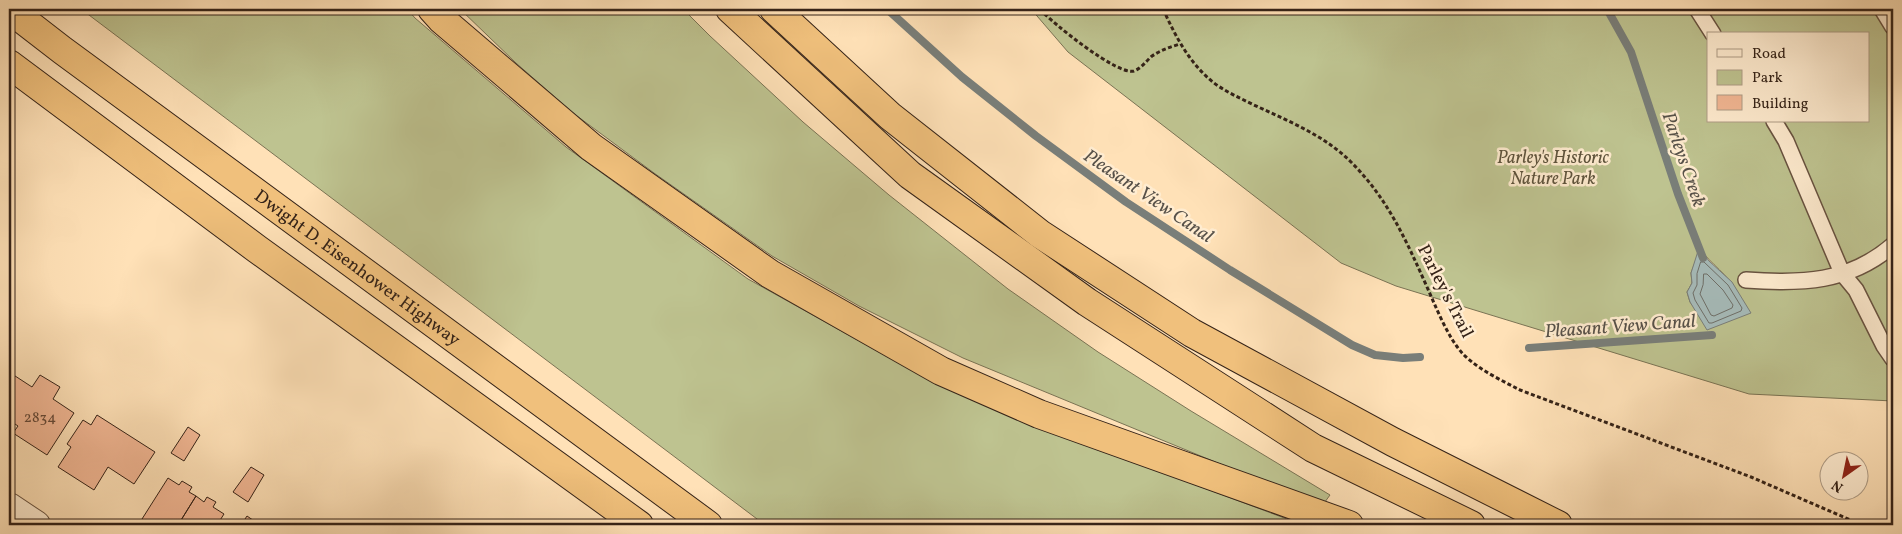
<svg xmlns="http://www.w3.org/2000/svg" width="1902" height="534" viewBox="0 0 1902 534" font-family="Vollkorn,serif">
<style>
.green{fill:#bec390;stroke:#7a7354;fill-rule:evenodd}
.water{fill:#a6bbba;stroke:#797e79}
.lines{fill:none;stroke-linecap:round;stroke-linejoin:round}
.shore{stroke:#6e6f69;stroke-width:1}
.stream{stroke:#797e79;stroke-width:8}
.building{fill:#f2b794;stroke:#352318}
.service-casing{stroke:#685240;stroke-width:18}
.minor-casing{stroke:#685240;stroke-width:30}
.motorway-casing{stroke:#352318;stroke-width:30}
.path{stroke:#352318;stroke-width:3;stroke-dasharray:4 2.5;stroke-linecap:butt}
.service{stroke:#ffecd0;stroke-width:15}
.minor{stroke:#ffecd0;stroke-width:28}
.motorway{stroke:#f0c07c;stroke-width:28}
.labels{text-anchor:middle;stroke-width:5;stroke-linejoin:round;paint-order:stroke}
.number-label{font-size:15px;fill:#644837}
.park-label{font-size:18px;font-style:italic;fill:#5e533c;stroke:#ffecd0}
.street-label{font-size:18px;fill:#352318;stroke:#ffecd0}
.water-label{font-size:19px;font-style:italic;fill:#575149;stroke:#ffecd0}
</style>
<rect width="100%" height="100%" fill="#ffe1b7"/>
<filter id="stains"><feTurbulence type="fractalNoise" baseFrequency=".004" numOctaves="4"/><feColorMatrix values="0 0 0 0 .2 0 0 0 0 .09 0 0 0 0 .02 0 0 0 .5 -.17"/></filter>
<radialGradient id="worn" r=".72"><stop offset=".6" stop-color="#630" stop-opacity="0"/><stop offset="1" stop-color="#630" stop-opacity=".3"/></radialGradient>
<path class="green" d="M81,9H407L415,18L566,147L748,279L924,377L1023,420L1303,525H765Z
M460,9H683L710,36L803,122L889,195L1008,289L1098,352L1191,411L1330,495L1322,506L963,358L859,306L772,256L654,173L573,113L516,63Z
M1031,9H1893V401L1749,394L1396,286L1341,263L1068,52ZM1708,34H1868V121H1708ZM1700,249C1711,264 1728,275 1737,291L1694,307L1690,302L1687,292L1692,283L1691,273Z"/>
<path class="water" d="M1699,248L1709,261L1732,282L1751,313L1707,330L1690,302L1687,292L1692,283L1691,273Z"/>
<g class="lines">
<path class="shore" d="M1701,262H1704L1728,285L1742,308L1741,311L1712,323H1709L1695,300L1693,293L1697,285V274Z
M1704,274H1707L1723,290L1733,305L1732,308L1714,316L1711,315L1700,294L1703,285Z"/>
<path class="stream" d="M887,9L962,77L1036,136L1126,202L1230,270L1352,345L1375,355L1403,358L1420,357
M1607,9L1631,52L1678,194L1703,258
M1529,348L1712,335"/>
</g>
<path class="building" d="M9,372L32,387L40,375L60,387L53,399L74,413L47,455L13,433L18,426L9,420Z
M97,415L155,452L134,484L108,467L94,490L58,467L71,447L67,444L83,420L91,425Z
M188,427L200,435L184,461L171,453Z
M251,467L264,475L248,502L233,492Z
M168,478L179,485L182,481L192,487L189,492L196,496L178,525H152L142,519Z
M196,496L204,502L207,497L216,502L213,507L224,514L217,525H178Z
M247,516L260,525H241Z"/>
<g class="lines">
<g class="service-casing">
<path id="service" d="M1697,9L1713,34
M1882,9L1893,27
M1774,121L1786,141L1842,273L1856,290L1884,346L1893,359
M1746,280C1801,284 1849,283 1893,245"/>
</g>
<g class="minor-casing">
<path id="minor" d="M9,507L36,525"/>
</g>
<g class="motorway-casing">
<g id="motorway">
<path id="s1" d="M9,9L62,50L708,525"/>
<path d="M432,9L441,19L591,147L770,274L941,371L1039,414L1349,525"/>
<path d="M730,9L910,175L1087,302L1313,448L1471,525"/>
<path d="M774,9L890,116L1040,234L1192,333L1393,442L1558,525"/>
<path d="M9,64L257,249L639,525"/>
</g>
</g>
<path class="path" d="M1040,9C1052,23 1118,76 1134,71C1142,68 1146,61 1152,56C1161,50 1170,47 1180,44
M1163,9C1176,37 1189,63 1214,83C1226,92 1240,98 1254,105C1288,121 1324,135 1351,162C1388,199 1406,240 1427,287C1436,307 1448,338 1463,354C1479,370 1501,380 1520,390L1751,477L1862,525"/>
<use href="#service" class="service"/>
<use href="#minor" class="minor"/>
<use href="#motorway" class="motorway"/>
</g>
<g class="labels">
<g class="number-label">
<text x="40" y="422">2834</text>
</g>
<g class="park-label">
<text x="1553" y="163">Parley's Historic<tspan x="1553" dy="21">Nature Park</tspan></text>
</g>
<g class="street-label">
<text dy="6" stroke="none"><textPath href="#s1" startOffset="434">Dwight D. Eisenhower Highway</textPath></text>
<text transform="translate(1446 291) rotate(63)" y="6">Parley's Trail</text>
</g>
<g class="water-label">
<text transform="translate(1685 159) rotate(71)" y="7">Parleys Creek</text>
<text transform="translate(1149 195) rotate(34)" y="7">Pleasant View Canal</text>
<text transform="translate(1620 325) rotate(-4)" y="7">Pleasant View Canal</text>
</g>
</g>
<rect width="1902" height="534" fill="none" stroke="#ffe1b7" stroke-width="30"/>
<rect x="10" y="10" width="1882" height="514" fill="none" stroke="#352318" stroke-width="2.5"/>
<rect x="15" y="15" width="1872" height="504" fill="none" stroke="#352318"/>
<rect x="1707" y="32" width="162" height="90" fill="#ffecd0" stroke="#ae9c86"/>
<rect x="1717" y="49" width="25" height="8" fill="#ffecd0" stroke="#ae9c86"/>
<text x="1752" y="58" font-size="15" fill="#352318">Road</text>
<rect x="1717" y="70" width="25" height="15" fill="#bec390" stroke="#ae9c86"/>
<text x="1752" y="82" font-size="15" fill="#352318">Park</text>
<rect x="1717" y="95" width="25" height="15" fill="#f2b794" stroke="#ae9c86"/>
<text x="1752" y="108" font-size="15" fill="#352318">Building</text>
<g transform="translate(1844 476) rotate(213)"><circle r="24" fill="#ffecd0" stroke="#ae9c86"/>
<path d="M0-4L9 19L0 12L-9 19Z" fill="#8f2418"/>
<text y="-8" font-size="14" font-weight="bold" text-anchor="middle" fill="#352318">N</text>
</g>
<rect width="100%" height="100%" filter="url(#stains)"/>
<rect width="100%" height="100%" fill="url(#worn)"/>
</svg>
